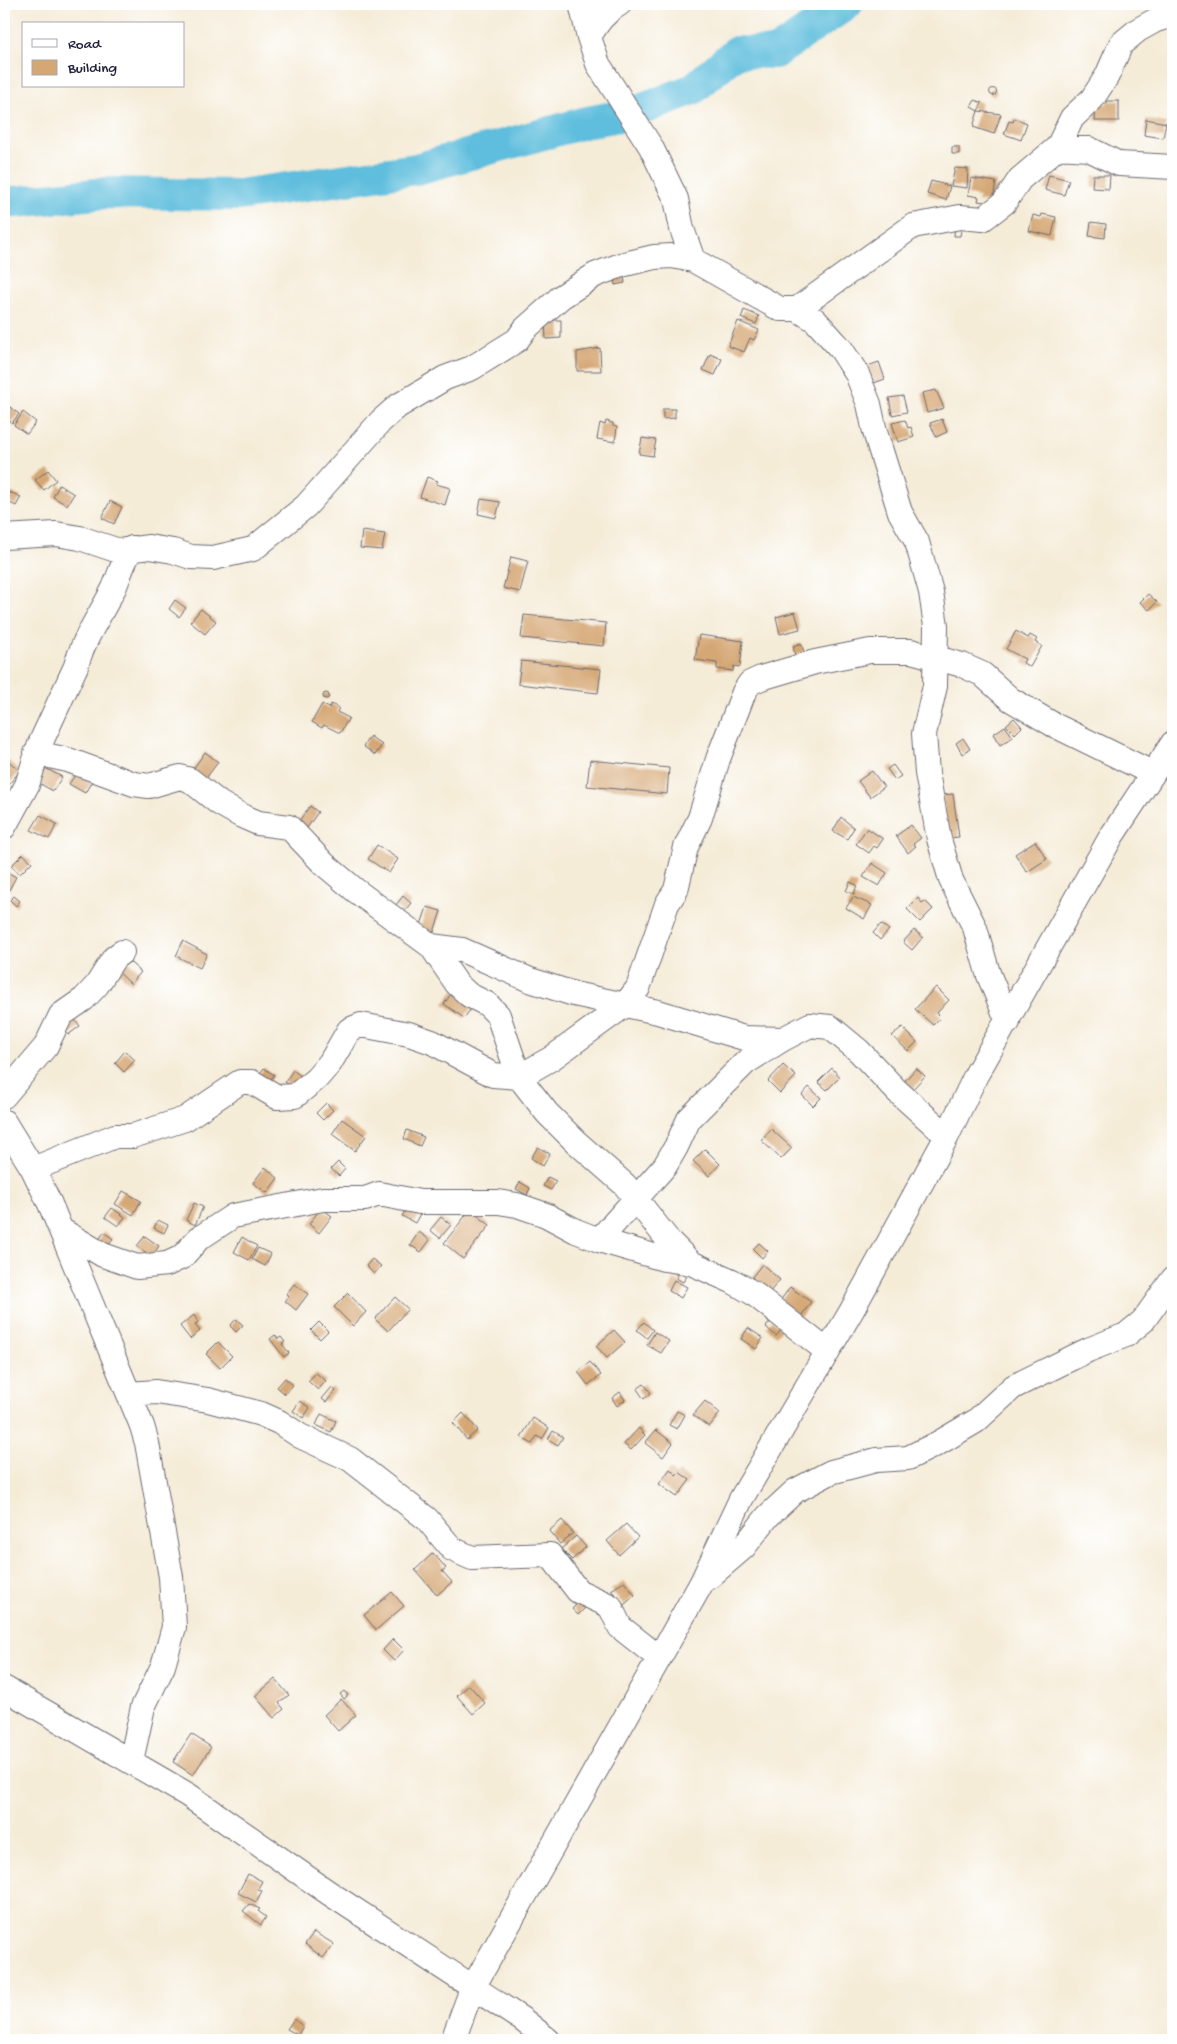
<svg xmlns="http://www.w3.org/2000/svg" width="1177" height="2044" viewBox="0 0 1177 2044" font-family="'Gochi Hand',sans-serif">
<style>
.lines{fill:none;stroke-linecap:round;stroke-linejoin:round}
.river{stroke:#5fbedd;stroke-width:32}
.building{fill:#d5a774}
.minor-casing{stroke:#6c6972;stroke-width:26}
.minor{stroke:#fff;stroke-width:24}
</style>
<rect width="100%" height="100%" fill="#fff"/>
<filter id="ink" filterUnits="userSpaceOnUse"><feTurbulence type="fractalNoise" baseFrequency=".02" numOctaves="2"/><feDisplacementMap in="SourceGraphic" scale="10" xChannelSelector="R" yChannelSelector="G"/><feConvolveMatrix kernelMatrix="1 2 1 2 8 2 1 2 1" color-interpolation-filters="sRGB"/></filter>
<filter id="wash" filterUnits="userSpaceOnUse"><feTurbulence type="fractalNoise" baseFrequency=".0096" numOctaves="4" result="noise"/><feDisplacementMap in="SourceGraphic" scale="20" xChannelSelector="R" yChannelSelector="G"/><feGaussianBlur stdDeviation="1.12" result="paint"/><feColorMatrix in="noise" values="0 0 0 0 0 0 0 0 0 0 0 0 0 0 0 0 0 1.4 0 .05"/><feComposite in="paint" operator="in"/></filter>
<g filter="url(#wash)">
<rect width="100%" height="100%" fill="#f5ecd8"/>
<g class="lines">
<path class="river" d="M4,203L106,193L239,195L416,169L587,122L630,114L693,89L736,52L775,53L847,4"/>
</g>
<g id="blocks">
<path class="building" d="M989.5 92a3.5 3.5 0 1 1 7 0a3.5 3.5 0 1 1-7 0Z
M975,100L982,103L978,111L971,107Z
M1107,101H1119V121H1095L1096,103L1107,104Z
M978,111L1001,114L994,134L973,127Z
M1014,118L1027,123L1021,140L1004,134L1009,121L1013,122Z
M1146,119L1166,123L1163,138L1144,135Z
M952,147H959V154H952Z
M955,168L968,169L967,188L951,186Z
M1049,175L1069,180L1064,195L1045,190Z
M1093,175H1110L1109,189L1092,188Z
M971,178L996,182L992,203L978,201L979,197L968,195Z
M931,181L950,186L946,200L927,194Z
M1042,214L1056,217L1052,236L1029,231L1033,215L1041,217Z
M1091,222L1106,224L1105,238L1089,236Z
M955,224L962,225L960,236H954Z
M623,270L625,283L615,285L613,271Z
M744,310L759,316L756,324L741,318Z
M545,320H561V338L546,339Z
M738,321L759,330L754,340L750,338L744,352L728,346Z
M600,348L601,371H577V352Z
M710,354L722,359L715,375L703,370Z
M879,362L885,379L871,384L865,367Z
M936,390L944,408L927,413L922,393Z
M903,396L907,412L892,415L889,398Z
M6,404L19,414L12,423L4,417Z
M663,409H675V418L663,419Z
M23,412L36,422L27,434L14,425Z
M942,419L947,432L936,437L930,423Z
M905,420L908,428L911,427L914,437L898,442L892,423Z
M606,421L613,423V426L617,427L615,442L597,439L600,423L605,425Z
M642,438L656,440L653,456L639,454Z
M48,470L56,480L44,490L35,480Z
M427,477L438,481L436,484L450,488L445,505L420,497Z
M59,485L74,494L67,505L53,497Z
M10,492L21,497L16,506L6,501Z
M481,499L500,502L496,518L478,514Z
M110,501L122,507L114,524L102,518Z
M362,531L385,534L382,550L360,548Z
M511,557L528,561L520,592L503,588Z
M1148,594L1157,602L1149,610L1140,602Z
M175,600L186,608L179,617L169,609Z
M201,609L216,621L205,634L190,622Z
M795,612L800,629L780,634L776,617Z
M524,615L606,623L604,646L521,638Z
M1016,631L1028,638L1030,635L1037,639L1035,642L1042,646L1030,667L1023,663L1025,659L1006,649Z
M699,635L743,641L740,667L734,666L733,671L717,669V663L695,660Z
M801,643L804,652L795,655L793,646Z
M521,661L601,669L598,693L518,684Z
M323 696a3 3 0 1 1 6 0a3 3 0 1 1-6 0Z
M322,704L329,708L331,704L339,708L337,712L349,718L340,733L324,725L322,728L312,722Z
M1014,718L1022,727L1015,734L1006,725Z
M1005,726L1013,737L1000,745L993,734Z
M370,736L382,745L375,755L363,746Z
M963,738L970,749L962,754L956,743Z
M205,752L218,762L204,781L191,772Z
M4,757L20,771L9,784L4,779Z
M590,760L669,768L667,794L587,786Z
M893,765L901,776L895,780L887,769Z
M45,768L62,777L53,791L37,782Z
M872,771L884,787L870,797L858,781Z
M77,772L92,781L85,793L69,784Z
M953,794L959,837L948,838L942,795Z
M310,806L318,812L307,828L298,822Z
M40,815L57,824L49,839L31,830Z
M841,817L854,828L847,839L833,831Z
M911,825L921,838L913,844L916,846L908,853L896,836Z
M867,828L883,839L877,848L874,846L869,853L856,844Z
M1035,841L1047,859L1027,872L1015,854Z
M377,845L398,859L389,873L368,859Z
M23,854L32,862L20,874L11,866Z
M872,863L887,873L879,886L863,877Z
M4,870L16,877L9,890L4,887Z
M850,882L857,885L854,894L846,891Z
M14,896L20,901L16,906L10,900Z
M403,896L411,903L403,913L395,906Z
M853,897L872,905L864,919L846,908Z
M918,898L922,903L925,901L933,909L920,922L907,909Z
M427,907L441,911L434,932L420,928Z
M881,924L889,930L880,940L873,933Z
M914,930L923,937L912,950L903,942Z
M183,941L207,954L200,968L176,956Z
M124,957L141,972L131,984L114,968Z
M936,987L949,1000L937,1013L941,1017L933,1025L915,1009Z
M453,991L473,1006L464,1018L444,1004Z
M70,1014L80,1026L68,1035L59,1023Z
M902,1027L917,1042L908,1051L892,1036Z
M125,1051L135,1060L124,1072L115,1063Z
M783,1065L796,1076L780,1093L768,1081Z
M264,1068L274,1075L267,1085L257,1077Z
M832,1068L840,1077L827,1090L818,1082Z
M916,1068L925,1076L910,1092L902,1084Z
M293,1070L302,1077L295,1088L285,1082Z
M809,1087L821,1098L813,1106L802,1095Z
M326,1103L333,1110L323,1120L316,1113Z
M342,1119L366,1136L355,1151L332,1134Z
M771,1129L792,1148L781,1159L761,1140Z
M407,1130L424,1137L420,1146L404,1139Z
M538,1147L550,1154L543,1166L531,1158Z
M705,1149L720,1164L709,1176L693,1161Z
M338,1162L345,1169L339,1176L331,1169Z
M265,1167L278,1178L267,1193L253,1183Z
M548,1177L556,1181L551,1190L543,1186Z
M520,1182L530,1188L527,1195L516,1189Z
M123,1191L141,1201L133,1215L115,1204Z
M194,1203L203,1207L195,1225L186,1220Z
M409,1205L421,1212L415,1223L402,1216Z
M112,1208L125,1217L118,1226L105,1217Z
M321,1208L332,1216L319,1233L309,1224Z
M470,1210L490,1225L463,1259L444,1243Z
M441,1217L451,1225L440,1238L430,1230Z
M158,1220L168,1225L164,1233L154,1228Z
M104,1232L113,1239L107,1247L98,1241Z
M419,1232L430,1240L421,1252L410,1245Z
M145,1236L159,1246L152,1257L137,1246Z
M242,1237L257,1246L249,1260L234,1252Z
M759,1243L768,1251L762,1258L753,1249Z
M258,1248L271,1254L265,1266L252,1259Z
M372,1259L381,1266L374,1274L366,1266Z
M762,1264L780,1280L768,1294L752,1277Z
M681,1268L689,1273L683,1282L676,1278Z
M674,1280L687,1287L681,1298L669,1291Z
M294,1284L308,1294L296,1310L285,1301L289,1296L286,1294Z
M790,1287L811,1302L799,1319L780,1301Z
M348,1293L366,1312L353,1326L334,1307Z
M395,1297L408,1309L388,1331L375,1319Z
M194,1315L198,1322L195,1325L200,1331L190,1339L180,1326Z
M236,1319L243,1325L236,1332L230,1326Z
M772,1320L782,1329L776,1336L766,1327Z
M319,1322L328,1331L320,1339L311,1330Z
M644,1322L653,1330L647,1338L637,1330Z
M748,1328L763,1338L756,1349L741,1339Z
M614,1330L625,1342L607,1358L596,1346Z
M655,1332L669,1341L661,1353L647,1345Z
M275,1335L278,1339L281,1337L285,1342L282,1344L289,1353L284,1357L270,1339Z
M218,1342L232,1356L220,1368L206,1354Z
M590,1362L601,1375L588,1385L578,1372Z
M316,1373L326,1381L318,1390L308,1381Z
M285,1378L293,1385L285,1394L277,1387Z
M644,1384L651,1393L644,1399L637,1389Z
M332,1387L336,1391L326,1402L322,1399Z
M620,1392L625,1400L617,1406L612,1398Z
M300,1401L310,1408L303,1418L293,1411Z
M705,1401L720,1413L709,1427L693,1415Z
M677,1411L685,1415L677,1429L669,1425Z
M463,1413L478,1430L467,1440L453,1423Z
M321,1414L336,1421L331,1432L316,1425Z
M533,1418L549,1428L542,1439L537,1436L532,1444L521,1437Z
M639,1428L645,1435L631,1450L624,1444Z
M656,1430L673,1443L663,1457L645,1443Z
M553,1431L563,1437L558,1445L548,1439Z
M670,1469L676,1475L679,1472L690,1480L677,1497L659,1484Z
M562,1520L573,1533L560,1544L549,1531Z
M626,1524L638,1537L619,1555L607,1541Z
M576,1536L586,1547L572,1560L561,1549Z
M433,1553L446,1568L442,1571L452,1582L437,1595L415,1570Z
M624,1582L635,1595L624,1605L611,1590Z
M392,1592L404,1606L376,1630L364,1615Z
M582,1599L588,1605L578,1615L572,1609Z
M393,1639L404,1650L394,1661L383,1650Z
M275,1679L289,1695L279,1703L284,1709L274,1718L255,1696Z
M469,1685L485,1703L473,1714L457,1696Z
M344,1691L348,1695L344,1699L340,1694Z
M341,1699L356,1715L338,1731L324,1715Z
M191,1734L211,1747L193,1775L173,1762Z
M248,1874L262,1881L258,1889L262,1891L256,1902L238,1893Z
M249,1904L260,1909L258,1911L266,1917L261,1925L243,1911Z
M314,1932L334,1944L323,1958L305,1944Z
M294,2019L303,2026L298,2035L287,2029Z"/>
</g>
</g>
<g filter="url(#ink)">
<use href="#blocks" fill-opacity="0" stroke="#6c6972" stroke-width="1"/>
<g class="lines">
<g class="minor-casing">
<path id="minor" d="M581,4L589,37
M619,4C605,12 597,23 589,37L598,64L651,147L676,199L682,229L693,260
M1058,147L1072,118L1092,99L1107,76L1121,44L1138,30L1156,20L1173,15
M797,309L913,226L960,217L983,219L1004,203L1020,179L1058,147L1089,149L1119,164L1173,167
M4,537L56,534L80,538L119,551L149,547L173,551L191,557L213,558L253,549L306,506L381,421L398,406L445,378L472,368L517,340L525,329L561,297L595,275L621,265L654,257L672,256L693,260L780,309H797L815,320L841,349L857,374L869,404L875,432L900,512L917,542L931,592L936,626L935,686L924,734L927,773L939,839L951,880L975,928L988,973L1008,1022
M36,753L68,760L134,784L149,786L180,777L190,780L219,803L240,815L258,823L289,827L324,864L355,890L431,946L462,950L530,980L574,994L658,1012L744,1038L783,1039L810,1025L830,1027L859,1051L897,1091L947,1136
M4,827L27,785L40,744L76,666C84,637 101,614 114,588C120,574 123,561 132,548
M431,946L457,984L469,995L487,1004L498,1015L519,1077L547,1113L575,1141L625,1185L668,1240L691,1263
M4,1096L46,1046L61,1015L84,999L97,985L114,958L122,952
M4,1122L33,1169L50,1204L142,1426L147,1443L171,1577L174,1627L163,1666L143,1707L131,1761
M33,1169L115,1136H133L185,1119L240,1082H252L277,1097L295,1096L316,1079L330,1063L349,1030L361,1025L409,1034L432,1042L493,1075L519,1077L552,1058L625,1005L638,988L667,904L676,890L686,847L700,818L718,759L744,692L750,683L761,678L815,662L870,651H911L962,665L982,674L1010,699L1054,725L1152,773
M61,1230L103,1255L137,1267L167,1264L182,1257L198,1239L233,1216L323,1199H365L379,1194L420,1202H498L517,1205L546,1215L576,1231L599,1240L664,1259L691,1263L732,1281L753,1293L828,1352
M599,1240L665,1166L676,1147L689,1119L746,1062L783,1039
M129,1394L156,1392L208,1400L261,1414L279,1422L300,1436L350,1459L427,1519L452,1549L472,1558L550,1555L578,1591L610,1606L620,1627L658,1657
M708,1578L743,1548L768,1516L795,1491L831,1472L876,1460L908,1458L937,1444L976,1421L1013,1387L1088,1350L1126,1335L1143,1321L1173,1279
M4,1688L188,1795L329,1893L523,2020L548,2040
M453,2040L472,1989L701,1584L741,1499L852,1310L947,1136L976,1075L1111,837L1173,743"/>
</g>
<use href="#minor" class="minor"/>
</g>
</g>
<rect width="1177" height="2044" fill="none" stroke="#fff" stroke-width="20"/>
<rect x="22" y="22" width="162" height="65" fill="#ffffff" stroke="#a7a7b1"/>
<rect x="32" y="39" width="25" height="8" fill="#ffffff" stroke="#a7a7b1"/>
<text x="68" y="48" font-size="15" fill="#22223b">Road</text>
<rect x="32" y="60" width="25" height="15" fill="#d5a774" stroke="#a7a7b1"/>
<text x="68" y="72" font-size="15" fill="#22223b">Building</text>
</svg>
